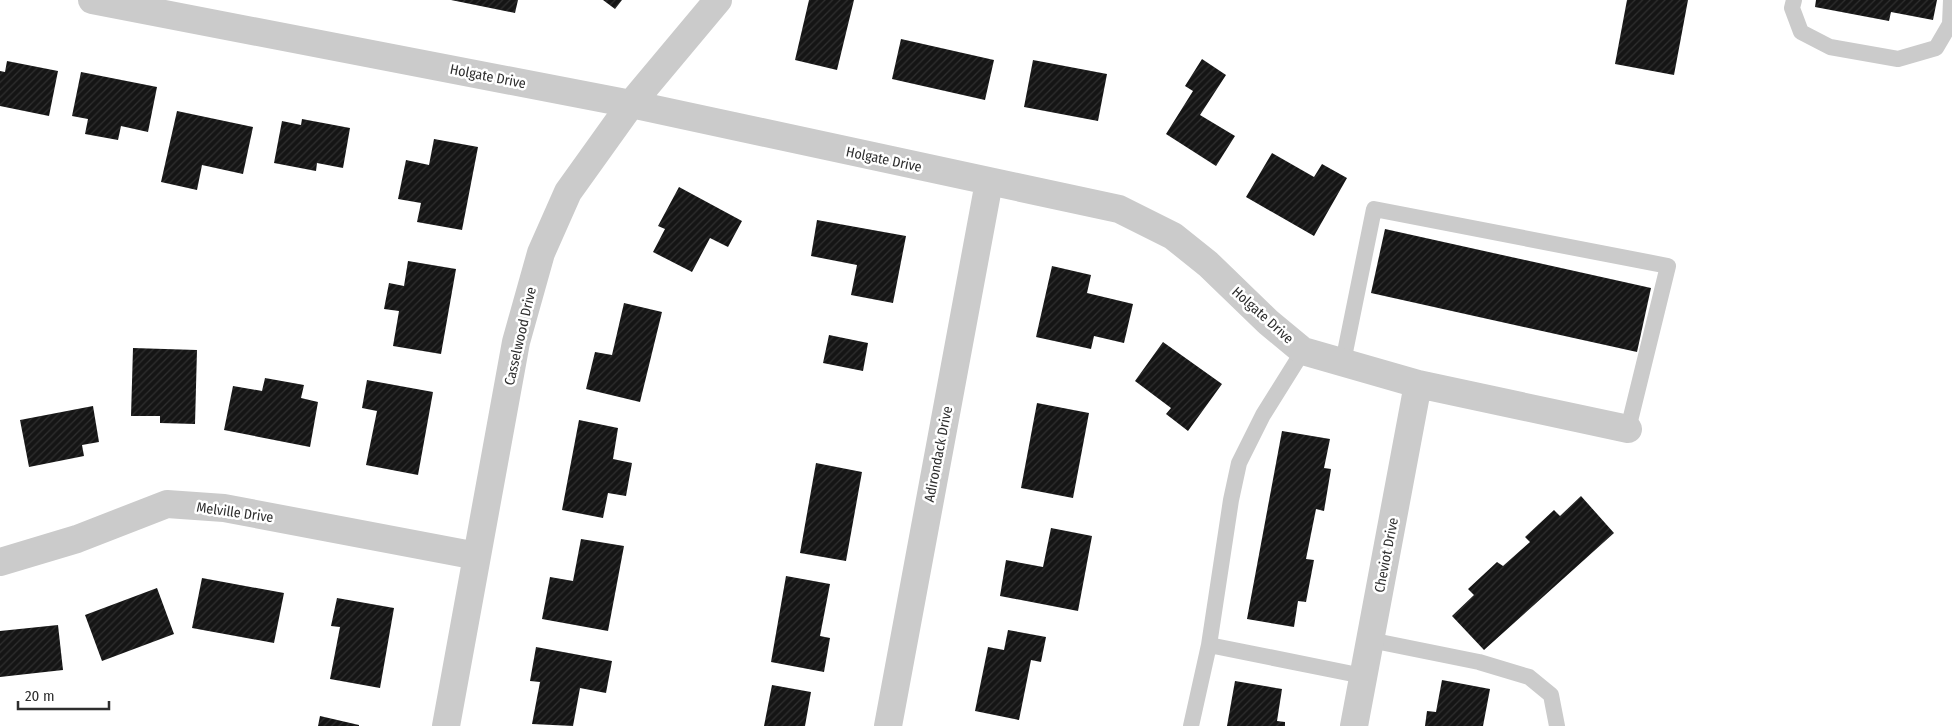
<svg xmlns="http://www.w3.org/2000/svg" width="1952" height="726" viewBox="0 0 1952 726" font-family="'Fira Sans Condensed',sans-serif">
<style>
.building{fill:url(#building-hatch)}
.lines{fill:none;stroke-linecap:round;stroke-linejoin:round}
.lane{stroke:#cbcbcb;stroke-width:16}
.street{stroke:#cbcbcb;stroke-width:28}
.labels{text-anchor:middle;stroke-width:5;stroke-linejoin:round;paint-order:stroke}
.street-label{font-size:14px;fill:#2e2e2e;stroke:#fff}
</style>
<defs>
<pattern id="building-hatch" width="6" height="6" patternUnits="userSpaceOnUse" patternTransform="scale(1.25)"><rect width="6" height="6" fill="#151515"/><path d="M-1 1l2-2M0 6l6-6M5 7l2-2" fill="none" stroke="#2f2f2f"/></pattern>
</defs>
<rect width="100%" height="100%" fill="#fff"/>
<path class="building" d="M451,0H518L515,13Z
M603,0H622L615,9Z
M809,0H854L837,70L795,60Z
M1627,0H1688L1674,75L1615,64Z
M1816,0H1937L1933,20L1891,12L1889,21L1815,7Z
M901,39L994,60L985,100L892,79Z
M1202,59L1226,75L1200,115L1235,136L1216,166L1166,134L1193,91L1185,86Z
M1033,60L1107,74L1098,121L1024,107Z
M7,61L58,71L49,116L0,106V71L5,72Z
M81,72L157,87L148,132L121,126L118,140L85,134L88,119L72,116Z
M177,111L253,127L243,174L202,165L197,190L161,182Z
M302,119L350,128L343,168L317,163L316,171L274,163L282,121L301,125Z
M434,139L478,147L462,230L417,222L421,203L398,199L406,160L429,165Z
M1272,153L1314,177L1322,164L1347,178L1314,236L1246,197Z
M679,187L742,221L728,247L710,238L692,272L653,252L665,229L658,226Z
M817,220L906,236L893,303L851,295L857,265L811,256Z
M1385,229L1651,288L1637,352L1371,293Z
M408,261L456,269L441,354L393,346L399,311L384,309L389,283L404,286Z
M1052,266L1091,275L1087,293L1133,304L1124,343L1094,336L1091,349L1036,337Z
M624,303L662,312L640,402L586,389L595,352L612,355Z
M829,335L868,343L863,371L823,363Z
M1163,342L1222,384L1188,431L1166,414L1171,408L1135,381Z
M133,348L197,350L195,424L160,423V416H131Z
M265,378L304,385L301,398L318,402L310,447L224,430L233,386L262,391Z
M367,380L433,392L418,475L366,465L377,411L362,408Z
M1037,403L1089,413L1073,498L1021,488Z
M93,406L99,442L82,445L84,456L29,467L20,420Z
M579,420L618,428L613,459L632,463L626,496L608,493L603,518L562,510Z
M1282,431L1330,439L1324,468L1331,469L1324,511L1316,509L1306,559L1314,560L1306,602L1298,601L1294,627L1247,619Z
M816,463L862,472L846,561L800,553Z
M1581,496L1614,533L1484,650L1452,616L1474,595L1468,589L1497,562L1503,566L1530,542L1525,537L1554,510L1560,516Z
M1051,528L1092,536L1078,611L1000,596L1006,560L1043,567Z
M581,539L624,546L608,631L542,619L550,577L573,581Z
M786,576L830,584L820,636L830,638L824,672L771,662Z
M202,578L284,593L274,643L192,628Z
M157,588L174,634L102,661L85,615Z
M337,598L394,608L380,688L330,679L340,627L331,626Z
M58,625L63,670L0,677V631Z
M1008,630L1046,637L1041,662L1031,660L1019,720L975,711L988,647L1004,650Z
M536,647L612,661L606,693L580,688L573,726L532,724L540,682L530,681Z
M1442,680L1490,689L1483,726H1425L1427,711L1436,712Z
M1235,681L1282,689L1277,721L1285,722V726H1227Z
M772,685L811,692L805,726H764Z
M320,716L359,725V726H318Z"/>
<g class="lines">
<path class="lane" d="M1794,0L1792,8L1801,32L1830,47L1898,59L1936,48L1950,24L1951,0
M1303,351L1263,415L1239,463L1231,500L1209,645L1363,676
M1343,362L1374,209L1668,266L1628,429
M1370,640L1479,662L1529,677L1551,695L1557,726
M1191,726L1209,645"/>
<path class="street" d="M92,0L631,104L1119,209L1173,236L1208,264L1268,322L1303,351L1418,384L1628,429
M0,562L77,539L167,504L224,508L477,556
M446,726L516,342L541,253L568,192L631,104L718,0
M888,726L989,182
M1354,726L1418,384"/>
</g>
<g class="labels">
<g class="street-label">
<text transform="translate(488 76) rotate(11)" y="5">Holgate Drive</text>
<text transform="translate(884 159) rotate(12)" y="5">Holgate Drive</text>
<text transform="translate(1263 315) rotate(42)" y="5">Holgate Drive</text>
<text transform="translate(520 336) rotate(-77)" y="5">Casselwood Drive</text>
<text transform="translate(938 454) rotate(-79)" y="5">Adirondack Drive</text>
<text transform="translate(235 512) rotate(8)" y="5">Melville Drive</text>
<text transform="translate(1386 555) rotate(-79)" y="5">Cheviot Drive</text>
</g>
</g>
<path d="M18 701v8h91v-8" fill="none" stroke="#2e2e2e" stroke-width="2.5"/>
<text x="25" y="701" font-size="15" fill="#2e2e2e" stroke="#ffffff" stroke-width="4" paint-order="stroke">20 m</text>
</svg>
